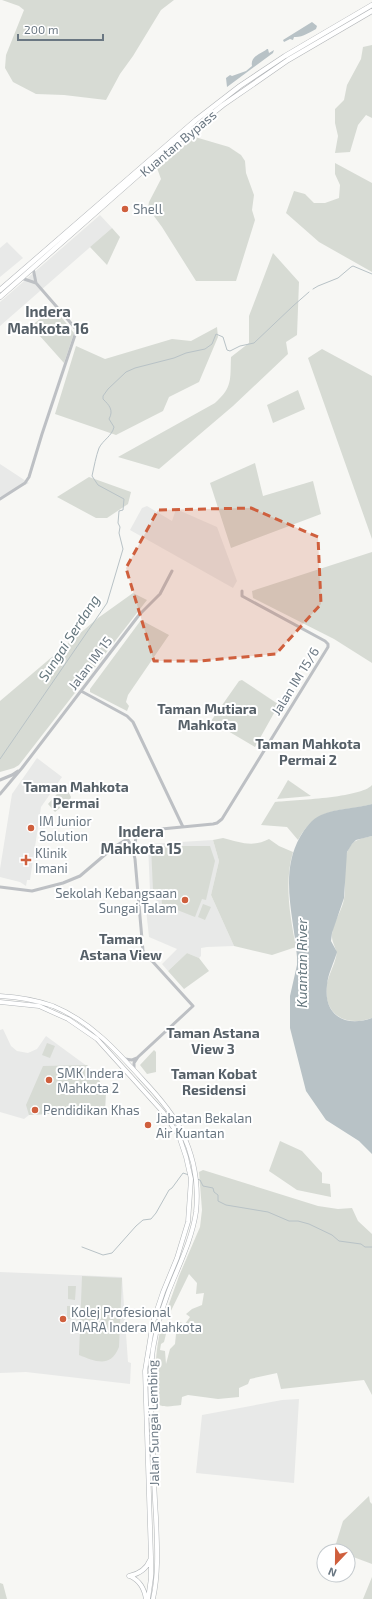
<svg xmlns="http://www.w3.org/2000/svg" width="372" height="1599" viewBox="0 0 372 1599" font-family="'Exo 2',sans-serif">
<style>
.built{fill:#e8e9e8}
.green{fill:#d7dbd4}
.water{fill:#b8c2c6}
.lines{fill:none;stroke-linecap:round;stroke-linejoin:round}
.stream{stroke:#b8c2c6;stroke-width:1}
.major-casing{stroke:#b1b5b8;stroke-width:5}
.highway-casing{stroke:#b3b6b9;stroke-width:5.5}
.minor{stroke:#bdc0c4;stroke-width:3}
.major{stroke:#fff;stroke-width:4}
.highway{stroke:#fff;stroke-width:4.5}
.marked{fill:#cf5f3d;fill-opacity:0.2;stroke:#cf5f3d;stroke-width:3;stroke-dasharray:8 5;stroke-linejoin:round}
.poi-dot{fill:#cf5f3d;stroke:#fff;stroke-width:1.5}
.labels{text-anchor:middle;stroke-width:4;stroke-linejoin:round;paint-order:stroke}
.street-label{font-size:13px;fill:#6a7782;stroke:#fff}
.poi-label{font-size:13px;fill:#6a7782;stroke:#fff;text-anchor:start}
.water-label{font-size:14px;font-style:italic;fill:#65777e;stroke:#fff}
.neighbourhood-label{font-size:14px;font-weight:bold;fill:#566068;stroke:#fff}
.quarter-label{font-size:15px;font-weight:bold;fill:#566068;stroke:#fff}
</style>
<rect width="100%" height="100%" fill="#f7f7f4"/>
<path class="built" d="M100,215L112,228L0,326V302Z
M7,242L23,258L0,277V248Z
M0,464L29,483L0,497Z
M147,506L172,521L176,509L217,527L237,581L233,588L130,530L142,508Z
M37,758L62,777L41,807L30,880H27L26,886L20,882L0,877V869L12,794Z
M213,840L219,861L211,895L234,946L207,947L201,948V956L199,958L187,953L168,971L162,964L177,949L149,937L146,909L157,906L156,894L150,892L148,844Z
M3,1029L11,1046L17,1051L28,1053L37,1049L46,1036L91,1069L106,1090L105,1111L29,1115L24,1119L0,1112V1030Z
M0,1272L122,1277L128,1362L131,1363L130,1384L26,1372L0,1373Z
M299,1399L294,1483L196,1473L202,1415L282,1400Z"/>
<path class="green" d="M2,0H174L161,10L133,56L120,74L106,100L64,95L36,94L13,82L5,68L6,55L24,10L19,6Z
M372,45V118L366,115L358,125L350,152L335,153L338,136L335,123V109L344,100L347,85L361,59L363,47Z
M195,137L229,147L241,155L245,161L246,173L254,195L252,210L255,220L236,281H196L162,227L148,208L149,202L161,179L157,168Z
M335,163L372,183V272L319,242L286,213L294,191L305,194L314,203H325L339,198L340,185L335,174Z
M112,228L120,237L107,265L90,247Z
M273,253L299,282L297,335L286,342L288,354L233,406L159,469L118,457L215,403C233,387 230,379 231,357L249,343V316Z
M54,308L74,333L64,363L31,326Z
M217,327L218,337L199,382L169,397L163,411L116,435L55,414L76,346L105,359L172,339L191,341Z
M322,349L372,376V539L308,358Z
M298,390L305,409L273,423L267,405Z
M255,463L263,496L313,481L321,514L231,548L210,483Z
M89,477L131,492L128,504L107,518H96L57,497Z
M372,552V663L334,639L253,598L252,591Z
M133,593L147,600L19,765L14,768L0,772V701L98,618Z
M141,620L169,635L128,695L126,702L129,706L127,711L90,692V689Z
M242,680L278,704V706L255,747L211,721L239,681Z
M288,780L311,796L277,799Z
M65,785L71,797L70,800L55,812L48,804Z
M372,785V804C340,813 317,805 298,840L287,827L261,825L275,802C294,800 361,798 372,785Z
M372,836V1018C344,1028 322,1013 327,983C329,974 334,966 336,957C338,949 331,943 332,934C333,922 342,911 344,899C347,883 341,863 349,848C354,839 363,838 372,836Z
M223,838C240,842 252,848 269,839L279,846L293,852C284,882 290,917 296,947L272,955L234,946L211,895L219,861L213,840Z
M210,846L215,861L206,900L202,899L195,917L162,904L161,891L153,890L151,846Z
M203,904L211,907L205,920L198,917Z
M187,953L199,958L209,971L184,989L168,971Z
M47,1043L55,1046L50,1058L42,1055Z
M154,1050L156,1052V1072L147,1074L140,1065Z
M87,1065L91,1069L106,1090L105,1111L29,1115L26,1105L43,1066Z
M280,1141L302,1151L322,1173V1183L330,1184L331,1197L297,1190L269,1171Z
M203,1170L318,1206L338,1209L352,1208L358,1221L372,1234V1395L364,1380L281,1389L277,1373L250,1379L248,1384L239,1388V1397L218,1399L188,1395L182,1397L181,1405C172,1406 160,1409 154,1401C155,1376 155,1352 161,1327L168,1326L164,1342L161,1344L160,1350L165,1351L166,1364L170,1349L175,1344L177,1324L180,1322L185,1324L190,1317L186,1314L192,1309L202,1305L204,1293L196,1294L197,1283L189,1274L167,1319L164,1318L179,1276L200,1227L202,1210L199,1172Z
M82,1276L122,1278L119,1347C110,1369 95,1361 79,1355Z
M68,1286H76L75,1300L68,1299Z
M67,1306H75L74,1319H67Z
M369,1496L370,1502L372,1504V1564L348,1555V1551L334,1550L343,1521Z
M372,1577V1599H363Z
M0,1583L3,1584L7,1599H0Z"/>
<path class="water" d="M312,22L317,26L316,29C310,32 302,38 294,37L293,40L290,39L284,42L283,40Z
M267,49H268L269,53L274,50L273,53L227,87L226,78L230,75L232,76L246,71L252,66C250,56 261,54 267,49Z
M372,804V836L356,840L352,844L347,852L344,898L332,933L331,941L337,952C334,963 328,973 327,985C323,1015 345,1028 372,1018V1154L359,1141L326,1120L306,1091L290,1028V996L297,965V957C294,917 279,874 300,837C305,828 312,819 321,815C337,808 355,809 372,804Z"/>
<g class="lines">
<path class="stream" d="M313,289L318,286L338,278L351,267L353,266L372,274
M0,759L107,603L123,549L119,533L120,527L118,523L119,511L123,510L124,499L98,485L92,476C94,467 96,456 99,448C103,440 112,436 114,427L109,419C114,410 109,405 103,399V396L108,389L126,372L135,368L174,358L186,353L205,349L212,344L216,334L223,337L227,350L230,351L240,346L254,343L293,306L309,292
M197,1179L200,1180L203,1186L213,1188L214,1192L218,1195V1201L226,1205L268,1212L289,1221H298L309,1224L332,1235L339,1241L361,1244L365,1247H372
M82,1247L103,1255L112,1253L136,1226L143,1220L151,1219L156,1213L169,1190L172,1188L183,1173L189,1175"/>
<g class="major-casing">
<path id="major" d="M0,996C18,997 36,1000 53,1006C90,1021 117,1051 143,1080C158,1096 173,1113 182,1132C194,1157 199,1184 196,1212C192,1240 178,1267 168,1293C159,1317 153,1341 151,1366C149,1386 151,1407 152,1427C153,1457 154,1487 156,1517C157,1544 159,1572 153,1599
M0,1002L39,1006L68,1019L97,1039L163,1112L179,1136L186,1157L191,1179L188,1222L177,1258L163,1292L153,1322L145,1371L151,1557V1578L148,1599
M129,1576C139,1574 146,1570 150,1560
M130,1576C140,1581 144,1588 146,1599"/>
</g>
<g class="highway-casing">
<path id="highway" d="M0,290L196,120L240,86L285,56L372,5
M0,297L170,147L223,105L288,60L372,11"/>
</g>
<path class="minor" d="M33,268L36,283
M0,499L25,483L29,477L42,434L76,332V329L36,283L21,278
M81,691L127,716L133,722L183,827
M0,780L12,775L18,771
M0,794L22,768L139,615L160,594L172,571
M127,839L132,846L135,859L143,951L193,1006L138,1057L134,1063V1070
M116,848L121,845H125L132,852
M134,852L136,837L142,833
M0,887L32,891L63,883L80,876L114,847L137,833L151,830L213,824L217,823L222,819L328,647V644L325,641L242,596V591
M125,1059L132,1060L137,1058"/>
<use href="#major" class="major"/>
<use href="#highway" class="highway"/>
</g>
<path class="marked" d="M251,508L318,537L321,604L276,654L199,661H154L126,568L158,510Z"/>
<g class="poi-dot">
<circle cx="125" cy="209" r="4"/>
<circle cx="31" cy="828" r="4"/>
<path d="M24 854h4v4h4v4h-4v4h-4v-4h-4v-4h4z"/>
<circle cx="185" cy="900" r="4"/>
<circle cx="49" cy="1080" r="4"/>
<circle cx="35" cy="1110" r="4"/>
<circle cx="148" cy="1125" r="4"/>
<circle cx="63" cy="1319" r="4"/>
</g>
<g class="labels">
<g class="street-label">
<text transform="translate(178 143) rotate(-40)" y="5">Kuantan Bypass</text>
<text transform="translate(90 663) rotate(-53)" y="5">Jalan IM 15</text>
<text transform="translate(295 681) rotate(-58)" y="5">Jalan IM 15/6</text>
<text transform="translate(153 1423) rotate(-91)" y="5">Jalan Sungai Lembing</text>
</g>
<g class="poi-label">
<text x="133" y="214">Shell</text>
<text x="39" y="826">IM Junior<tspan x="39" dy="15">Solution</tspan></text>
<text x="35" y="858">Klinik<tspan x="35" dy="15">Imani</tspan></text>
<text x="177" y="898" text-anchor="end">Sekolah Kebangsaan<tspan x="177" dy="15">Sungai Talam</tspan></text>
<text x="57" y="1078">SMK Indera<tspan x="57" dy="15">Mahkota 2</tspan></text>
<text x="43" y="1115">Pendidikan Khas</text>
<text x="156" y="1123">Jabatan Bekalan<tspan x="156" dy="15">Air Kuantan</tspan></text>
<text x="71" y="1317">Kolej Profesional<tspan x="71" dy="15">MARA Indera Mahkota</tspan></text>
</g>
<g class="water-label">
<text transform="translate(69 638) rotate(-57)" y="5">Sungai Serdang</text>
<text transform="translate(302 963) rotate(-90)" y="5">Kuantan River</text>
</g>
<g class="neighbourhood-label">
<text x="207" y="714">Taman Mutiara<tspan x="207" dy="16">Mahkota</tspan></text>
<text x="308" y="749">Taman Mahkota<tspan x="308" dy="16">Permai 2</tspan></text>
<text x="76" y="792">Taman Mahkota<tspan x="76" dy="16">Permai</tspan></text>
<text x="121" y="944">Taman<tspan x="121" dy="16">Astana View</tspan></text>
<text x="213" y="1038">Taman Astana<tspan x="213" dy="16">View 3</tspan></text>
<text x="214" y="1079">Taman Kobat<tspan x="214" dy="16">Residensi</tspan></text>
</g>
<g class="quarter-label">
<text x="48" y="317">Indera<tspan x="48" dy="17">Mahkota 16</tspan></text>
<text x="141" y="837">Indera<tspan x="141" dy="17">Mahkota 15</tspan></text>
</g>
</g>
<g transform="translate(336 1563) rotate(202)"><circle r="19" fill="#ffffff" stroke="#c3c9cd"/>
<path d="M0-3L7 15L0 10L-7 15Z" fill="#cf5f3d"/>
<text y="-6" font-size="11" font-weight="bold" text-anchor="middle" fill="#6a7782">N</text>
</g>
<path d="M18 34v6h85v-6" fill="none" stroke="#6a7782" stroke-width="2"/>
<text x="24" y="34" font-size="12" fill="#6a7782" stroke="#ffffff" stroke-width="3" paint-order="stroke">200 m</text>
</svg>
